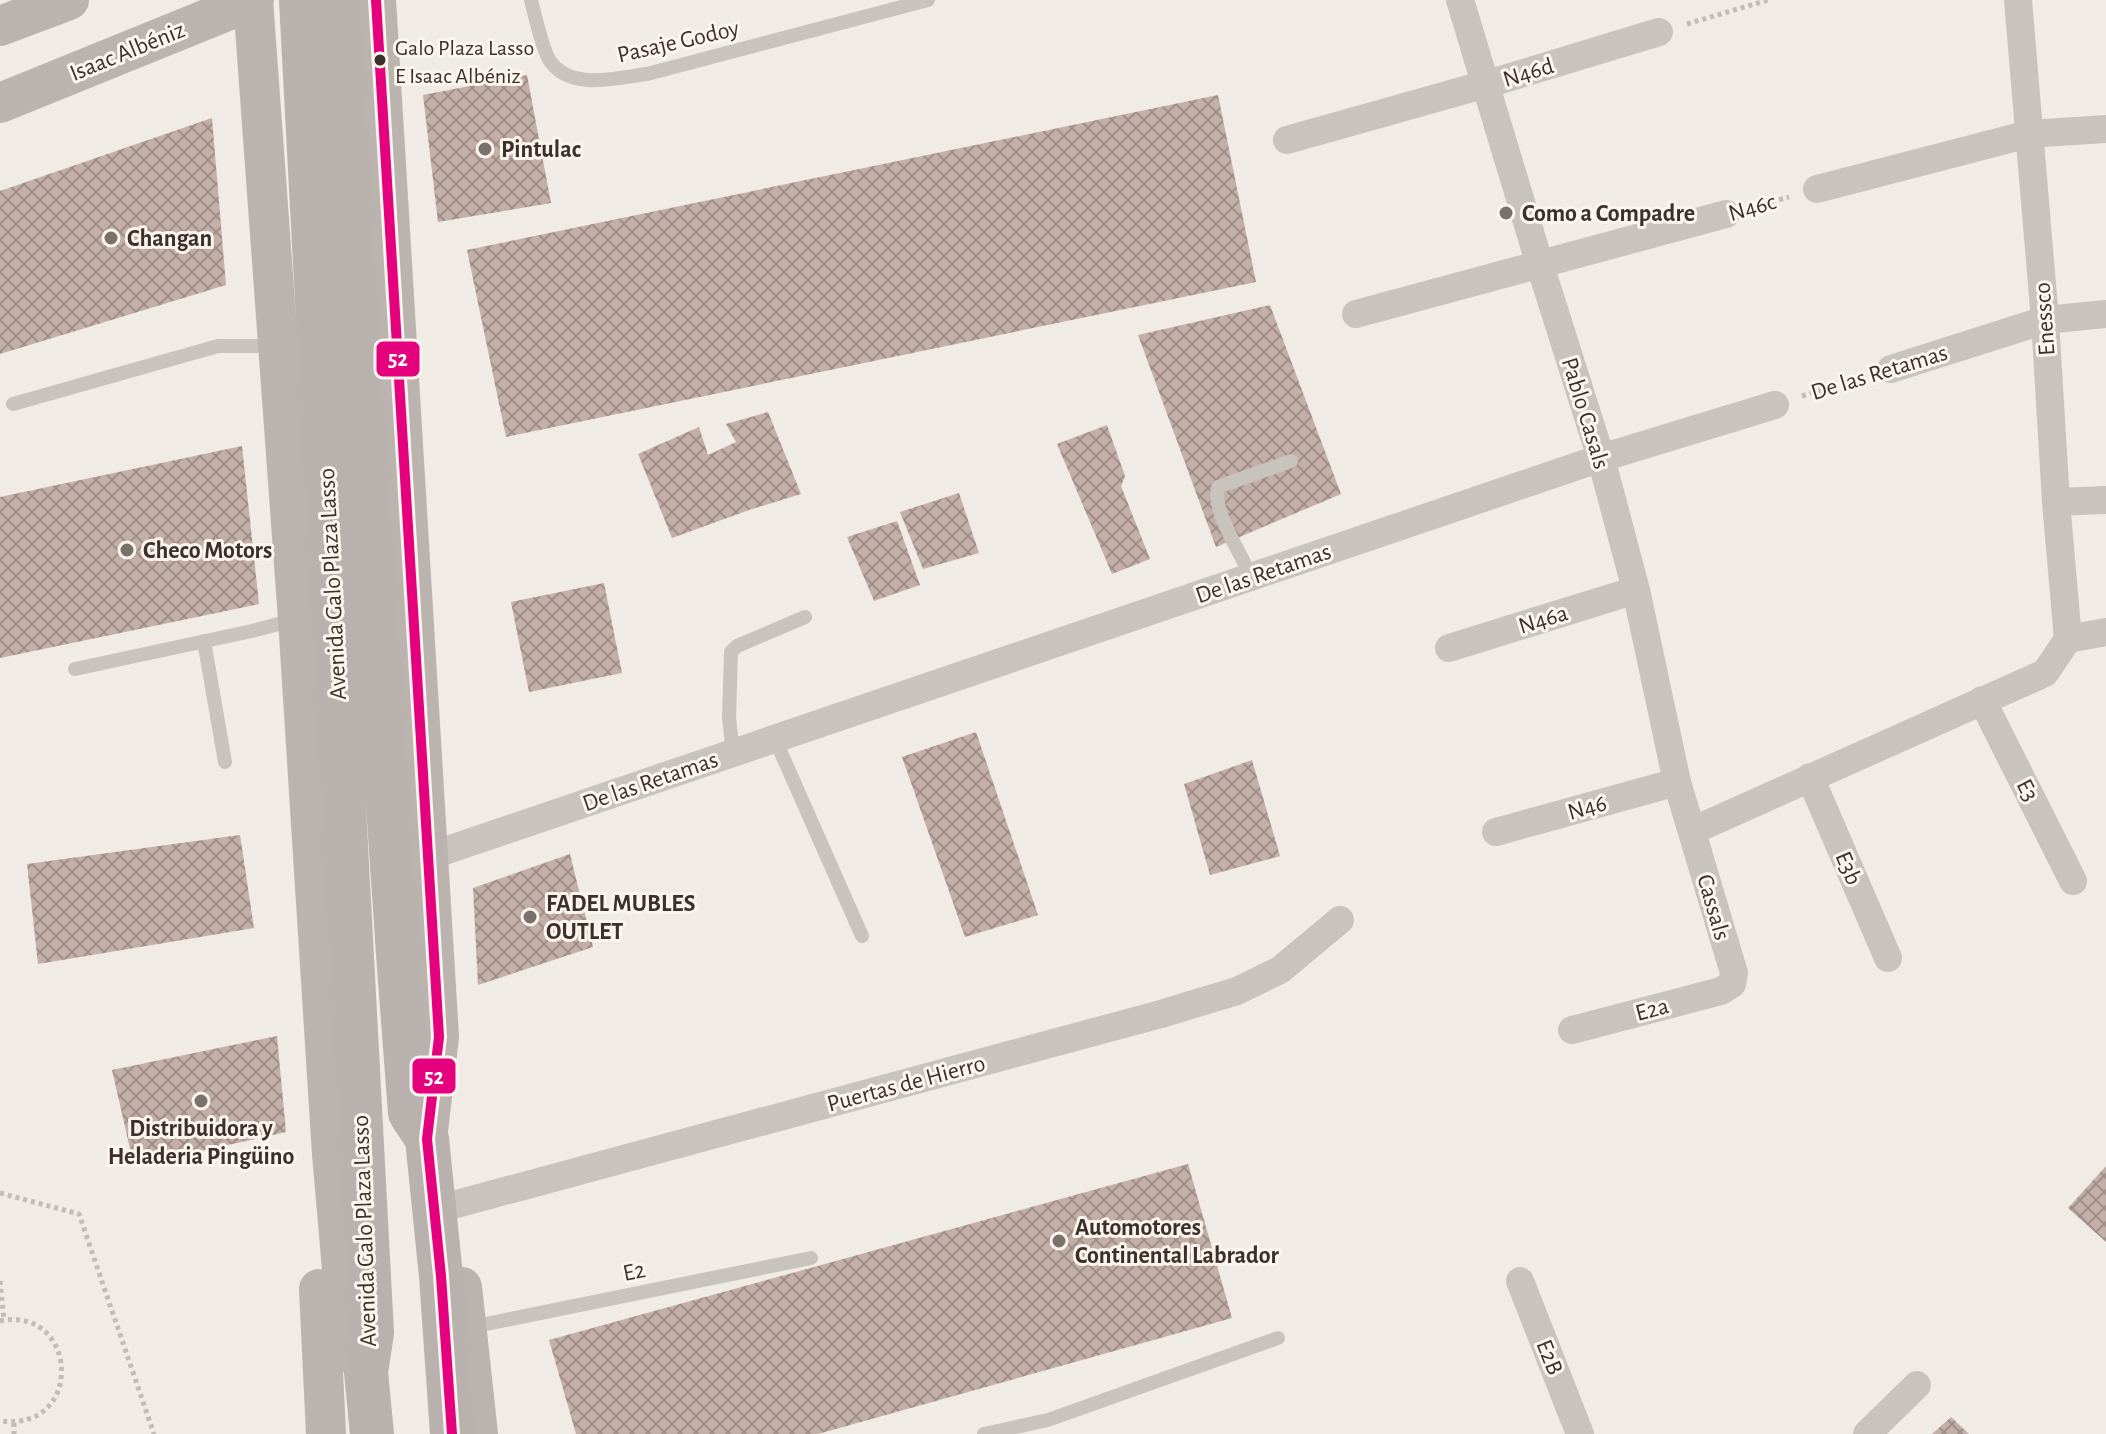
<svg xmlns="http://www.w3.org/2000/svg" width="2106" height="1434" viewBox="0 0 2106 1434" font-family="'Alegreya Sans',sans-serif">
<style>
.building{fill:url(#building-cross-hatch)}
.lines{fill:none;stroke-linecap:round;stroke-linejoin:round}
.path{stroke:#c2bbb6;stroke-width:5;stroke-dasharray:4 4;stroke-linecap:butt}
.lane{stroke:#c9c3be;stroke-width:14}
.street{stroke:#c9c3be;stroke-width:28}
.secondary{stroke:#bab3ae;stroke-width:40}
.primary{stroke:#b8b1ad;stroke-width:44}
.bus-1-casing{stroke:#fbf5ee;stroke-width:16}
.bus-1{stroke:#e5007d;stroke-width:10}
.bus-dot{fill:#3b302b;stroke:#fbf5ee;stroke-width:3}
.poi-dot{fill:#7a716c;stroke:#fbf5ee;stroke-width:3}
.labels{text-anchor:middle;stroke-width:6;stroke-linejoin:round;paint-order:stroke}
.bus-label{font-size:22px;fill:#3b302b;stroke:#fbf5ee;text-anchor:start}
.street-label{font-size:24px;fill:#3b302b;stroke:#fbf5ee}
.poi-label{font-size:24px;font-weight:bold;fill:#3b302b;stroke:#fbf5ee;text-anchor:start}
.line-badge{stroke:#fbf5ee;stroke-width:3}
.badge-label{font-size:22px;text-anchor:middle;font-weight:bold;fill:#fff}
</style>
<defs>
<pattern id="building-cross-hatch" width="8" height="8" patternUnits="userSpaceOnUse" patternTransform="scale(2)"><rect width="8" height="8" fill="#c3afa7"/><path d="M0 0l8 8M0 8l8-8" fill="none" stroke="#a08f88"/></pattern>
</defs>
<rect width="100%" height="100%" fill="#f0ebe5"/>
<path class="building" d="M527,75L551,203L438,222L423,95Z
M1218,95L1256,282L506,437L467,250Z
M212,118L226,285L0,354V191Z
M1270,305L1341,494L1216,547L1138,335Z
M768,412L801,494L752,509L672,538L638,454L699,427L708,455L736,442L726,424Z
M1107,425L1125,476L1121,486L1150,559L1112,574L1057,444Z
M242,446L259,604L0,658V497Z
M959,493L979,553L923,569L900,512Z
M897,521L920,585L874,601L847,537Z
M604,583L622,673L529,692L511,602Z
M976,732L1038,915L965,937L902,757Z
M1252,760L1280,856L1210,875L1184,784Z
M240,835L254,928L38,964L27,864Z
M570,854L593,947L478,985L473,888Z
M277,1036L286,1132L134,1166L112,1070Z
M1188,1164L1232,1318L818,1434H576L549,1340Z
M2106,1166V1242L2068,1208Z
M1951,1417L1969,1434H1932Z"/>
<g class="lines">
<path class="path" d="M1687,24L1768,0
M1756,206L1789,197
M1802,396L1862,378
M0,1193L79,1214L154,1434
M0,1281L4,1320
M0,1321C78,1305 86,1432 0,1421
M14,1423V1434"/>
<path class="lane" d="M531,0C535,15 542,49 550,61C571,91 616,78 647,74L928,0
M13,404L218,346H274
M1251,577C1241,552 1212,513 1218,487L1291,461
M204,641L225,762
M75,669L252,631L297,619
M775,739L862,936
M733,753L729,718L731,652L737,646L805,617
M471,1327L811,1258
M984,1434L1048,1420L1278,1338"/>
<path class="street" d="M1460,0L1540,265L1601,458L1636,590L1677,782L1734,973L1732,984L1721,991L1572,1030
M1287,140L1504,79L1659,32
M1817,189L2029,134L2106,129
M1356,314L1726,214
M1891,369L2045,320L2106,314
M2056,502L2106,500
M2068,639L2106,632
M1449,648L1636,590
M1982,700L2073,881
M1810,777L1888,958
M1692,831L2045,673L2068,639L2056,502L2045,320L2018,0
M1496,832L1677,782
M427,857L1601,458L1775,405
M453,1205L1161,1014L1237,991L1280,970L1340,920
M1520,1281L1580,1434
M1867,1434L1917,1385"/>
<path class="secondary" d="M253,0L298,619L332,1154L348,1337L366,1372
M376,0L439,1037L427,1139
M0,26L69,0
M0,103L254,0
M462,1287L478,1434
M319,1289L326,1434"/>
<path class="primary" d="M301,0L372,1333L366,1372L372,1434
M337,0L360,387L398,954L410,1113L427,1139L441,1276L452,1434"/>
<g class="bus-1-casing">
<path id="bus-1" d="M376,0L439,1037L427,1139L441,1276L452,1434"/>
</g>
<use href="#bus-1" class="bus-1"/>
</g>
<circle class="bus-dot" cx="380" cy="60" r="7"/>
<g class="poi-dot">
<circle cx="485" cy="149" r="8"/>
<circle cx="1506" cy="213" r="8"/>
<circle cx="111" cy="238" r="8"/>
<circle cx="127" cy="550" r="8"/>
<circle cx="530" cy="917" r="8"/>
<circle cx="201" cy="1101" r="8"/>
<circle cx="1059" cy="1241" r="8"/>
</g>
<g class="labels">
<g class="bus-label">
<text x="395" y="55">Galo Plaza Lasso<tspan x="395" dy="28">E Isaac Albéniz</tspan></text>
</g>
<g class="street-label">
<text transform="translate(678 41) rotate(-13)" y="8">Pasaje Godoy</text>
<text transform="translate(127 51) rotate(-22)" y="8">Isaac Albéniz</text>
<text transform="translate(1528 72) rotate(-17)" y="8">N46d</text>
<text transform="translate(1752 207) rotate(-16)" y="8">N46c</text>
<text transform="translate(2044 319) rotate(-94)" y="8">Enessco</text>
<text transform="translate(1879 372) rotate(-17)" y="8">De las Retamas</text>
<text transform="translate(1586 413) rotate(73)" y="8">Pablo Casals</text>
<text transform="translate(1263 573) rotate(-19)" y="8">De las Retamas</text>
<text transform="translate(332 584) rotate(-93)" y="8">Avenida Galo Plaza Lasso</text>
<text transform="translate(1543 619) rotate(-17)" y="8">N46a</text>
<text transform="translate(650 781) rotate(-19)" y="8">De las Retamas</text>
<text transform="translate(2028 790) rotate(63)" y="8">E3</text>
<text transform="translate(1587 807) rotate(-16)" y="8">N46</text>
<text transform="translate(1849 868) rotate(67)" y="8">E3b</text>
<text transform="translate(1714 907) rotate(74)" y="8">Cassals</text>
<text transform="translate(1652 1009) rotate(-15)" y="8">E2a</text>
<text transform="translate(906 1083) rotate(-15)" y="8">Puertas de Hierro</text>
<text transform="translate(364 1231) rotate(-92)" y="8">Avenida Galo Plaza Lasso</text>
<text transform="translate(634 1271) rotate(-11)" y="8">E2</text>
<text transform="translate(1550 1357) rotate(68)" y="8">E2B</text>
</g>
<g class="poi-label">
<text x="501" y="157">Pintulac</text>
<text x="1522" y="221">Como a Compadre</text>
<text x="127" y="246">Changan</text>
<text x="143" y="558">Checo Motors</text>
<text x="546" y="911">FADEL MUBLES<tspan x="546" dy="28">OUTLET</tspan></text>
<text x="201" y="1136" text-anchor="middle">Distribuidora y<tspan x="201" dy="28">Heladeria Pingüino</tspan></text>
<text x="1075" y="1235">Automotores<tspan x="1075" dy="28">Continental Labrador</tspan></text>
</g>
</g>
<g class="line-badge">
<rect x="375" y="340" width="46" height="38" rx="8" fill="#e5007d"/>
<rect x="411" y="1057" width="46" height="38" rx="8" fill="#e5007d"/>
</g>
<g class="badge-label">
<text x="398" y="366">52</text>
<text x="434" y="1084">52</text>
</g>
</svg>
